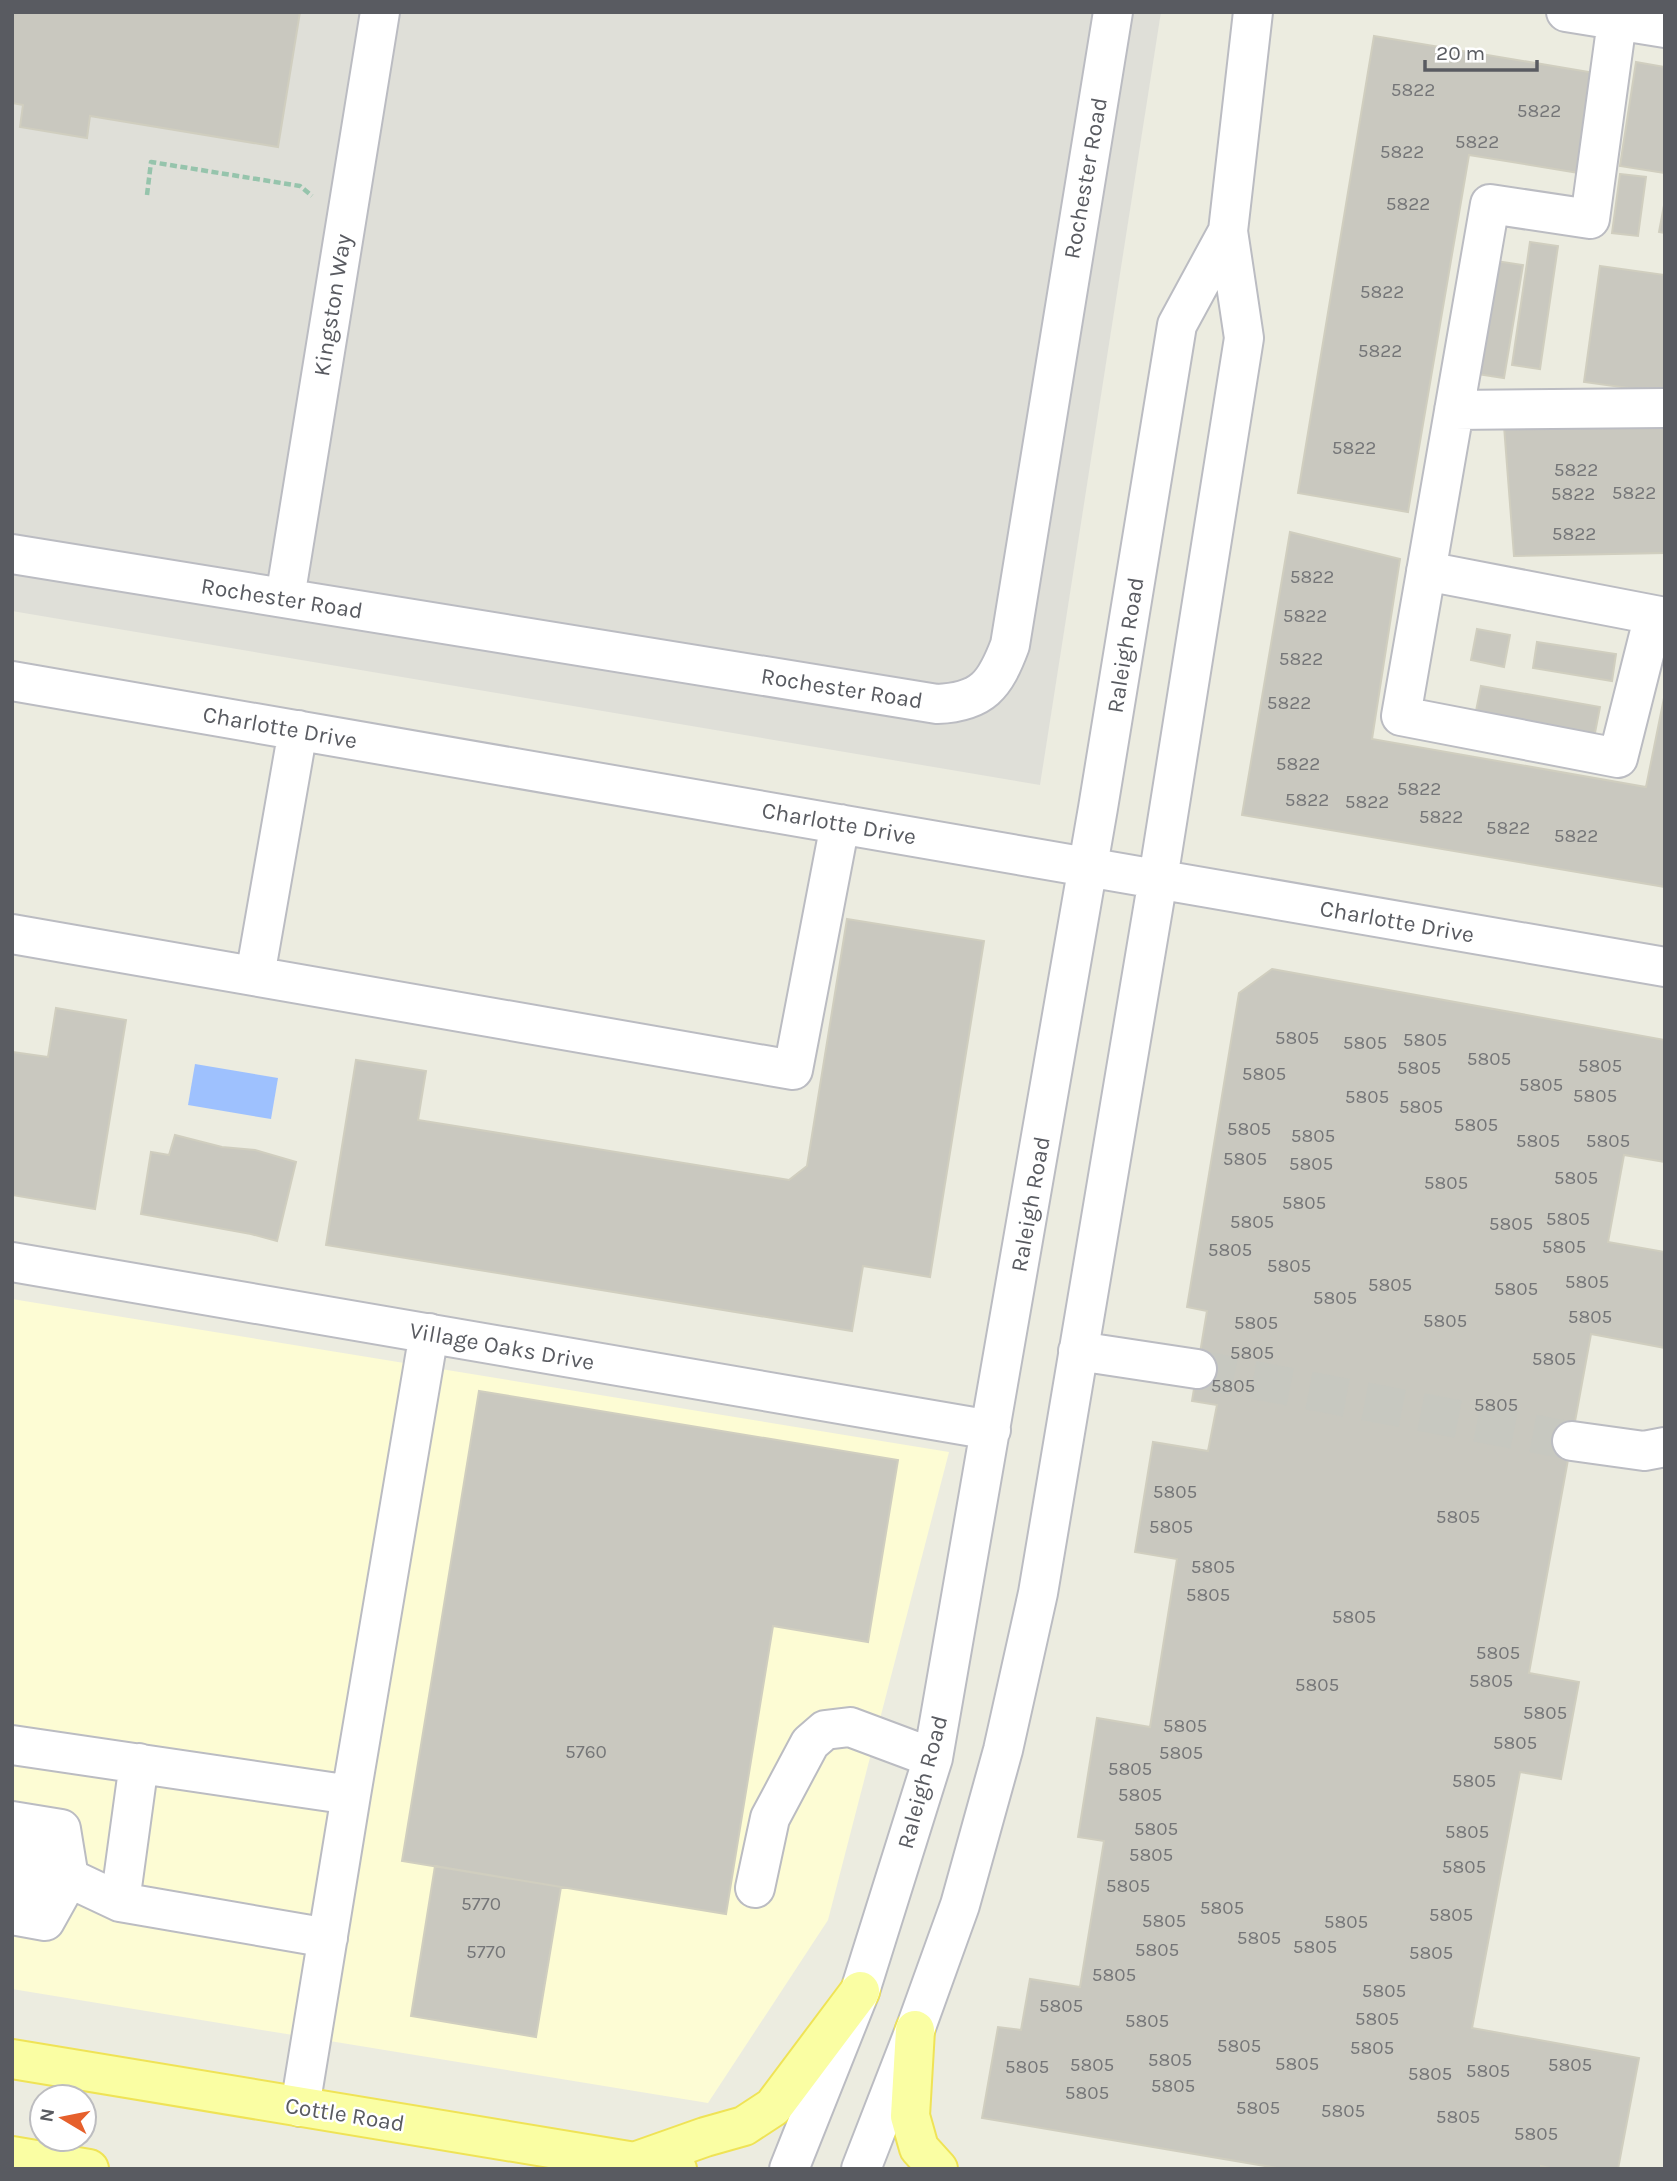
<svg xmlns="http://www.w3.org/2000/svg" width="1677" height="2181" viewBox="0 0 1677 2181" font-family="Karla,sans-serif">
<style>
.commercial{fill:#fdfcd4}
.industrial{fill:#dfdfd8}
.water{fill:#9ec1fe}
.building{fill:#c9c8bf;stroke:#d0cebf;stroke-width:2}
.lines{fill:none;stroke-linecap:round;stroke-linejoin:round}
.minor-tunnel{stroke:#c7c8c0;stroke-width:38;stroke-dasharray:38 19;stroke-linecap:butt}
.minor-casing{stroke:#bbbcc2;stroke-width:42}
.major-casing{stroke:#efe356;stroke-width:42}
.path{stroke:#96c4ac;stroke-width:4.5;stroke-dasharray:7 3.5;stroke-linecap:butt}
.minor{stroke:#fff;stroke-width:38}
.major{stroke:#fafea3;stroke-width:38}
.labels{text-anchor:middle;stroke-width:5;stroke-linejoin:round;paint-order:stroke}
.number-label{font-size:19px;fill:#757678}
.street-label{font-size:23px;fill:#595b61;stroke:#fff}
</style>
<rect width="100%" height="100%" fill="#ecece0"/>
<path class="commercial" d="M12,1299L949,1452L828,1920L708,2103L12,1989Z"/>
<path class="industrial" d="M12,12H1161L1040,785L12,611Z"/>
<path class="water" d="M195,1064L278,1078L271,1119L188,1105Z"/>
<path class="building" d="M12,12H300L278,147L90,116L87,138L20,127L23,105L12,103Z
M1374,36L1595,73L1579,173L1469,155L1408,512L1298,493Z
M1636,62L1665,67V173L1620,166Z
M1620,174L1646,177L1638,236L1612,233Z
M1665,200V233L1659,232Z
M1530,242L1558,246L1540,369L1512,365Z
M1496,261L1523,265L1504,378L1477,374Z
M1600,266L1665,275V393L1584,382Z
M1504,426L1665,428V553L1514,556Z
M1290,532L1400,559L1372,739L1646,787L1665,693V887L1242,815Z
M1477,629L1510,635L1504,667L1471,660Z
M1537,642L1616,654L1612,681L1533,668Z
M1481,686L1600,707L1594,738L1475,716Z
M847,919L984,941L930,1277L863,1266L852,1331L326,1245L356,1060L426,1071L418,1120L789,1180L807,1166Z
M1272,969L1665,1040V1162L1624,1155L1608,1242L1665,1252V1348L1591,1334L1529,1673L1579,1682L1561,1779L1520,1772L1472,2028L1639,2058L1618,2169H1554L1541,2166V2169H1283L982,2118L998,2027L1021,2030L1030,1979L1080,1987L1104,1841L1078,1837L1097,1718L1150,1727L1177,1559L1135,1552L1153,1442L1208,1451L1217,1405L1192,1401L1207,1311L1187,1307L1239,993Z
M56,1008L126,1020L95,1209L12,1195V1052L48,1057Z
M175,1135L222,1147L255,1150L296,1162L277,1241L251,1234L141,1214L151,1152L169,1155Z
M479,1391L898,1460L868,1642L773,1626L726,1914L402,1861Z
M435,1866L561,1887L536,2037L411,2016Z"/>
<g class="lines">
<path class="minor-tunnel" d="M1197,1369L1572,1441"/>
<g class="minor-casing">
<path id="minor" d="M1566,12L1665,28
M1617,21L1590,219L1490,204L1401,716L1618,758L1654,615
M1454,410L1665,408
M12,554L937,704C983,702 995,685 1010,645L1113,12
M1426,571L1665,617
M285,598L380,12
M12,681L1665,967
M12,934L793,1070L840,824
M255,976L298,730
M12,1262L991,1430
M1078,1351L1197,1369
M1572,1441L1644,1451L1665,1447
M12,1745L351,1795
M12,1821L61,1829L69,1878L45,1921L12,1915
M12,1855L56,1863L69,1878L120,1902L328,1938
M12,1883L52,1890L69,1878
M755,1888L770,1818L810,1743L825,1730L850,1727L933,1758
M120,1902L139,1763
M300,2107L351,1795L429,1333
M789,2169L860,1991L933,1758L1098,808L1177,325L1228,231
M861,2169L915,2030L960,1905L1003,1750L1038,1593L1158,879L1244,338L1228,231L1253,12"/>
</g>
<g class="major-casing">
<path id="major" d="M915,2030L910,2116L919,2148L938,2169
M12,2059L677,2169
M12,2156L89,2169
M637,2161L705,2137L744,2126L773,2107L860,1991"/>
</g>
<path class="path" d="M147,195L151,162L300,186L312,196"/>
<use href="#minor" class="minor"/>
<use href="#major" class="major"/>
</g>
<g class="labels">
<g class="number-label">
<text x="1413" y="96">5822</text>
<text x="1539" y="117">5822</text>
<text x="1477" y="148">5822</text>
<text x="1402" y="158">5822</text>
<text x="1408" y="210">5822</text>
<text x="1382" y="298">5822</text>
<text x="1380" y="357">5822</text>
<text x="1354" y="454">5822</text>
<text x="1576" y="476">5822</text>
<text x="1634" y="499">5822</text>
<text x="1573" y="500">5822</text>
<text x="1574" y="540">5822</text>
<text x="1312" y="583">5822</text>
<text x="1305" y="622">5822</text>
<text x="1301" y="665">5822</text>
<text x="1289" y="709">5822</text>
<text x="1298" y="770">5822</text>
<text x="1419" y="795">5822</text>
<text x="1307" y="806">5822</text>
<text x="1367" y="808">5822</text>
<text x="1441" y="823">5822</text>
<text x="1508" y="834">5822</text>
<text x="1576" y="842">5822</text>
<text x="1297" y="1044">5805</text>
<text x="1425" y="1046">5805</text>
<text x="1365" y="1049">5805</text>
<text x="1489" y="1065">5805</text>
<text x="1600" y="1072">5805</text>
<text x="1419" y="1074">5805</text>
<text x="1264" y="1080">5805</text>
<text x="1541" y="1091">5805</text>
<text x="1595" y="1102">5805</text>
<text x="1367" y="1103">5805</text>
<text x="1421" y="1113">5805</text>
<text x="1476" y="1131">5805</text>
<text x="1249" y="1135">5805</text>
<text x="1313" y="1142">5805</text>
<text x="1538" y="1147">5805</text>
<text x="1608" y="1147">5805</text>
<text x="1245" y="1165">5805</text>
<text x="1311" y="1170">5805</text>
<text x="1576" y="1184">5805</text>
<text x="1446" y="1189">5805</text>
<text x="1304" y="1209">5805</text>
<text x="1568" y="1225">5805</text>
<text x="1252" y="1228">5805</text>
<text x="1511" y="1230">5805</text>
<text x="1564" y="1253">5805</text>
<text x="1230" y="1256">5805</text>
<text x="1289" y="1272">5805</text>
<text x="1587" y="1288">5805</text>
<text x="1390" y="1291">5805</text>
<text x="1516" y="1295">5805</text>
<text x="1335" y="1304">5805</text>
<text x="1590" y="1323">5805</text>
<text x="1445" y="1327">5805</text>
<text x="1256" y="1329">5805</text>
<text x="1252" y="1359">5805</text>
<text x="1554" y="1365">5805</text>
<text x="1233" y="1392">5805</text>
<text x="1496" y="1411">5805</text>
<text x="1175" y="1498">5805</text>
<text x="1458" y="1523">5805</text>
<text x="1171" y="1533">5805</text>
<text x="1213" y="1573">5805</text>
<text x="1208" y="1601">5805</text>
<text x="1354" y="1623">5805</text>
<text x="1498" y="1659">5805</text>
<text x="1491" y="1687">5805</text>
<text x="1317" y="1691">5805</text>
<text x="1545" y="1719">5805</text>
<text x="1185" y="1732">5805</text>
<text x="1515" y="1749">5805</text>
<text x="586" y="1758">5760</text>
<text x="1181" y="1759">5805</text>
<text x="1130" y="1775">5805</text>
<text x="1474" y="1787">5805</text>
<text x="1140" y="1801">5805</text>
<text x="1156" y="1835">5805</text>
<text x="1467" y="1838">5805</text>
<text x="1151" y="1861">5805</text>
<text x="1464" y="1873">5805</text>
<text x="1128" y="1892">5805</text>
<text x="481" y="1910">5770</text>
<text x="1222" y="1914">5805</text>
<text x="1451" y="1921">5805</text>
<text x="1164" y="1927">5805</text>
<text x="1346" y="1928">5805</text>
<text x="1259" y="1944">5805</text>
<text x="1315" y="1953">5805</text>
<text x="1157" y="1956">5805</text>
<text x="486" y="1958">5770</text>
<text x="1431" y="1959">5805</text>
<text x="1114" y="1981">5805</text>
<text x="1384" y="1997">5805</text>
<text x="1061" y="2012">5805</text>
<text x="1377" y="2025">5805</text>
<text x="1147" y="2027">5805</text>
<text x="1239" y="2052">5805</text>
<text x="1372" y="2054">5805</text>
<text x="1170" y="2066">5805</text>
<text x="1297" y="2070">5805</text>
<text x="1092" y="2071">5805</text>
<text x="1570" y="2071">5805</text>
<text x="1027" y="2073">5805</text>
<text x="1488" y="2077">5805</text>
<text x="1430" y="2080">5805</text>
<text x="1173" y="2092">5805</text>
<text x="1087" y="2099">5805</text>
<text x="1258" y="2114">5805</text>
<text x="1343" y="2117">5805</text>
<text x="1458" y="2123">5805</text>
<text x="1536" y="2140">5805</text>
</g>
<g class="street-label">
<text transform="translate(1085 178) rotate(-80)" y="8">Rochester Road</text>
<text transform="translate(332 305) rotate(-81)" y="8">Kingston Way</text>
<text transform="translate(282 598) rotate(9)" y="8">Rochester Road</text>
<text transform="translate(1125 645) rotate(-81)" y="8">Raleigh Road</text>
<text transform="translate(842 688) rotate(9)" y="8">Rochester Road</text>
<text transform="translate(280 727) rotate(10)" y="8">Charlotte Drive</text>
<text transform="translate(839 823) rotate(10)" y="8">Charlotte Drive</text>
<text transform="translate(1397 921) rotate(10)" y="8">Charlotte Drive</text>
<text transform="translate(1030 1204) rotate(-80)" y="8">Raleigh Road</text>
<text transform="translate(502 1346) rotate(10)" y="8">Village Oaks Drive</text>
<text transform="translate(922 1782) rotate(-75)" y="8">Raleigh Road</text>
<text transform="translate(345 2114) rotate(9)" y="8">Cottle Road</text>
</g>
</g>
<rect width="1677" height="2181" fill="none" stroke="#595b61" stroke-width="28"/>
<g transform="translate(63 2118) rotate(280)"><circle r="33" fill="#ffffff" stroke="#bdbdc0" stroke-width="2"/>
<path d="M0-5L12 26L0 18L-12 26Z" fill="#e6602c"/>
<text y="-10" font-size="19" font-weight="bold" text-anchor="middle" fill="#595b61">N</text>
</g>
<path d="M1425 60v10h112v-10" fill="none" stroke="#595b61" stroke-width="3.5"/>
<text x="1436" y="60" font-size="21" fill="#595b61" stroke="#ffffff" stroke-width="5" paint-order="stroke">20 m</text>
</svg>
